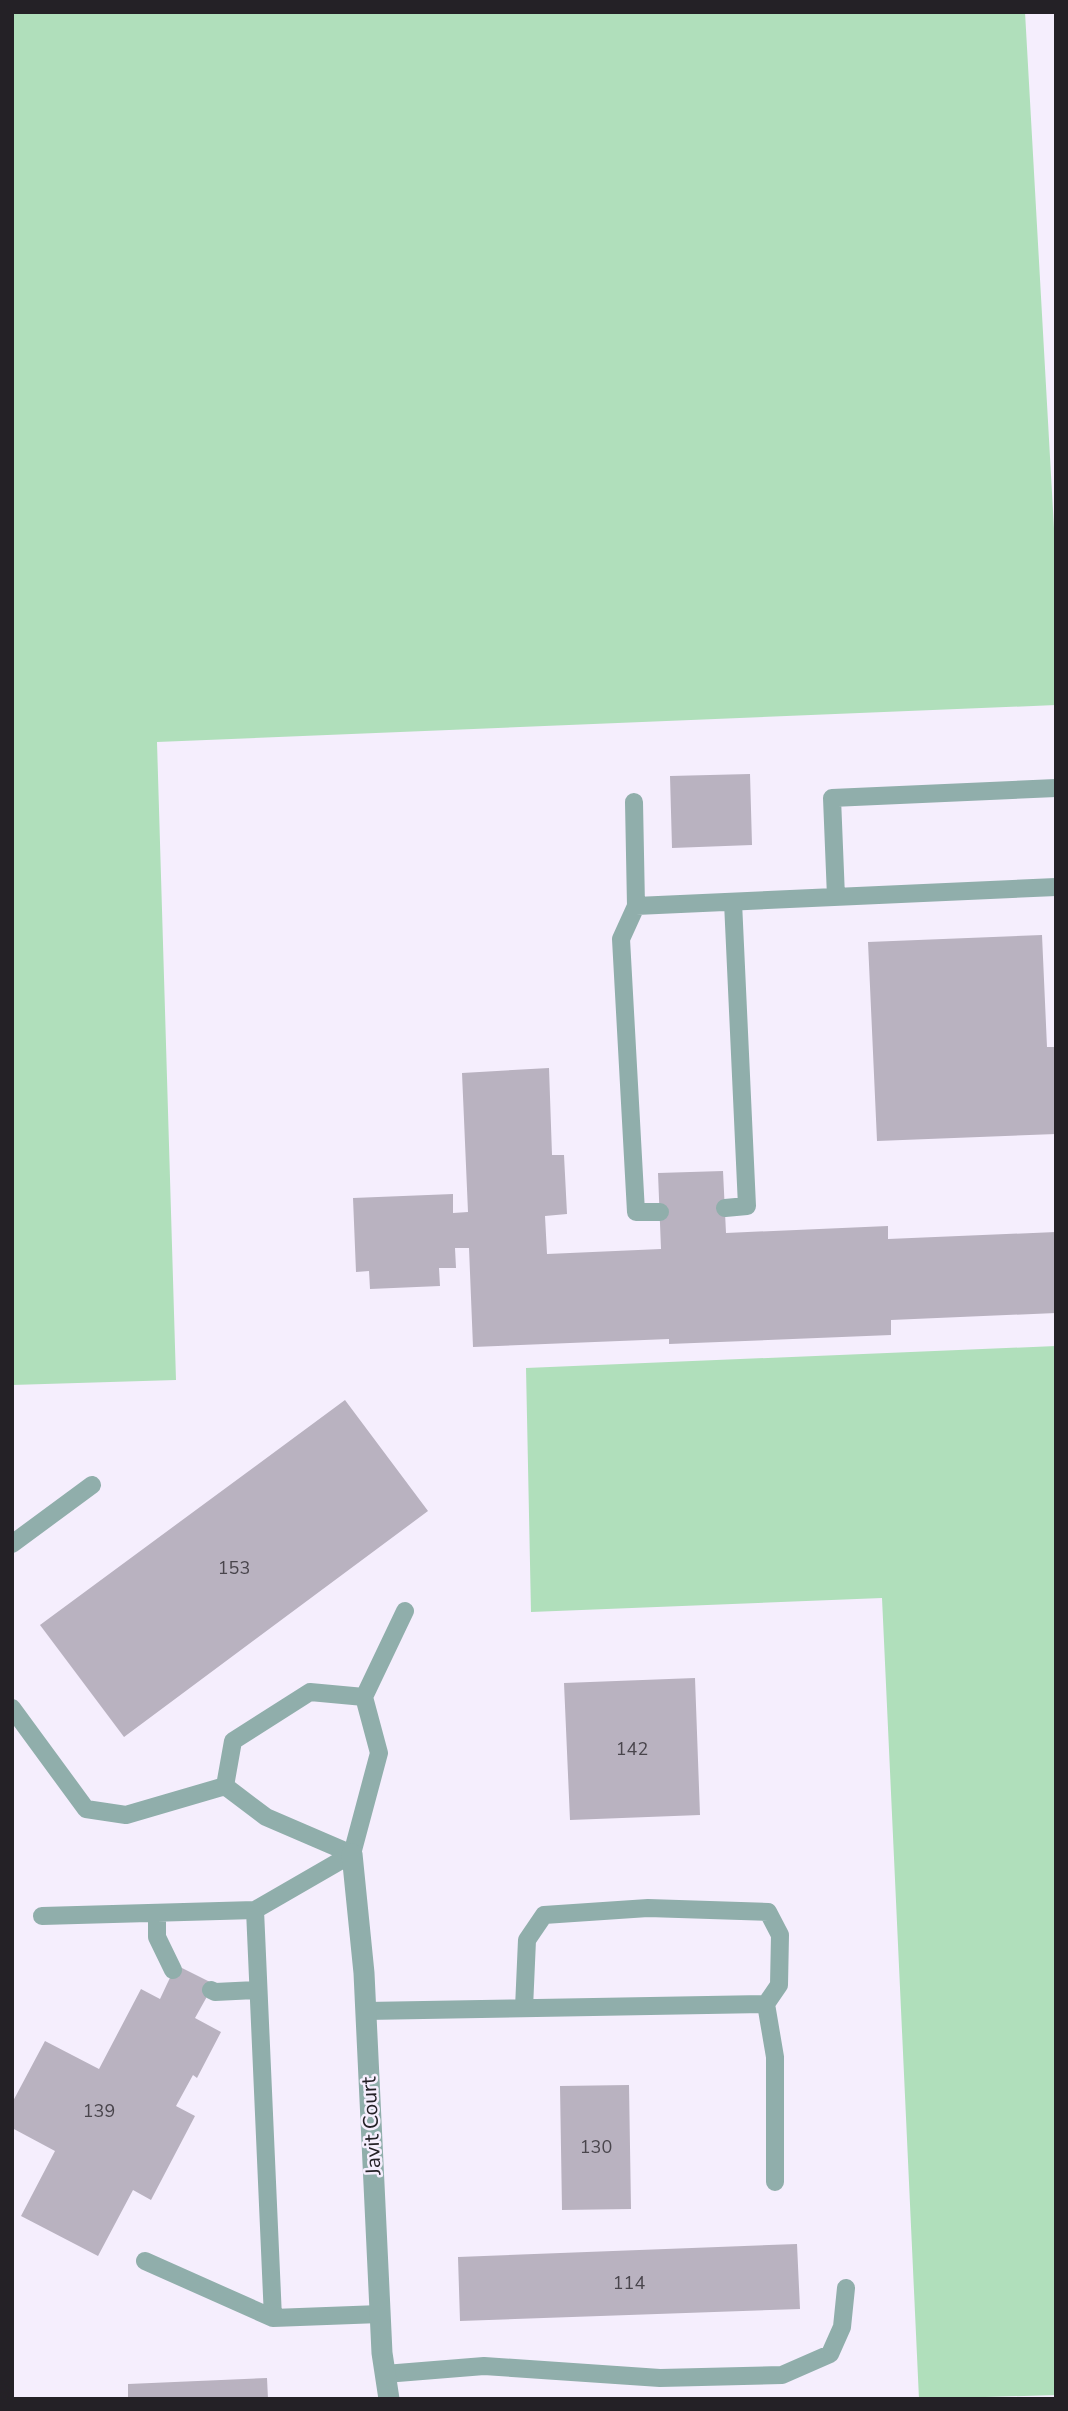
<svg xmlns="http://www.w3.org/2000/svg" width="1068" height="2411" viewBox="0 0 1068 2411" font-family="'Nunito Sans',sans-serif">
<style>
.green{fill:#b0dfbb}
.building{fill:#b9b2c0}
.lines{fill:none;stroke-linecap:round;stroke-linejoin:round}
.lane{stroke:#90aeab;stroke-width:18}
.street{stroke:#90aeab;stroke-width:21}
.labels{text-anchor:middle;stroke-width:5;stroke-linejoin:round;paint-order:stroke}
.number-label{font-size:18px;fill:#49454c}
.street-label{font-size:21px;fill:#242126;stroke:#f5eefd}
</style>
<rect width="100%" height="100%" fill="#f5eefd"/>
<path class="green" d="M12,12H1025L1056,564V705L157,742L176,1380L12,1385Z
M1056,1346V2395L919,2399L882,1598L531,1612L526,1368Z"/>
<path class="building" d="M750,774L752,845L672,848L670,776Z
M1042,935L1047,1047H1056V1134L877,1141L868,942Z
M549,1068L552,1155H564L567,1214L545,1216L547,1254L661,1249L658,1173L723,1171L726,1233L888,1226V1239L1056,1232V1313L891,1320V1335L669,1344V1339L473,1347L469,1248H455L456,1268H439L440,1286L370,1289L369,1271L356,1272L353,1198L453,1194V1213L468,1212L462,1073Z
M345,1400L428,1511L124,1737L40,1625Z
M695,1678L700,1815L570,1820L564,1683Z
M176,1965L214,1984L195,2018L221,2032L197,2078L193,2075L176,2106L195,2116L151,2200L133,2190L98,2256L21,2216L55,2151L12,2128V2103L45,2041L99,2069L141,1989L160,1999Z
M629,2085L631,2209L562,2210L560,2086Z
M797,2244L800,2309L460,2321L458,2257Z
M267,2378L268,2399H128V2384Z"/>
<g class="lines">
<path class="lane" d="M634,802L636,906
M836,897L832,798L1056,788
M725,1208L747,1206L733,902
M660,1212H636L621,939L636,906L1056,887
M12,1544L92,1485
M364,1697L405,1611
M12,1708L86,1809L126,1815L225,1786
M157,1913V1937L173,1970
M42,1916L255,1910
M211,1990L215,1992L258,1990
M524,2008L527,1940L544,1915L648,1908L768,1912L780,1935L779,1985L766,2004
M366,2011L766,2004L775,2057V2182
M145,2261L273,2318L380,2314
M273,2318L255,1910L352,1854L379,1753L364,1697L310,1692L233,1741L225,1786L266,1817L352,1854
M385,2374L484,2366L660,2378L782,2375L830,2354L842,2327L846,2288"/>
<path class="street" d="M352,1854L364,1973L382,2353L389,2399"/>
</g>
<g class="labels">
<g class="number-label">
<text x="234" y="1574">153</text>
<text x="632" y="1755">142</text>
<text x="99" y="2117">139</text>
<text x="596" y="2153">130</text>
<text x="629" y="2289">114</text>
</g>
<g class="street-label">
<text transform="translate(371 2126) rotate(-93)" y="7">Javit Court</text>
</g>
</g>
<rect width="1068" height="2411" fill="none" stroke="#242126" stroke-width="28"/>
</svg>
